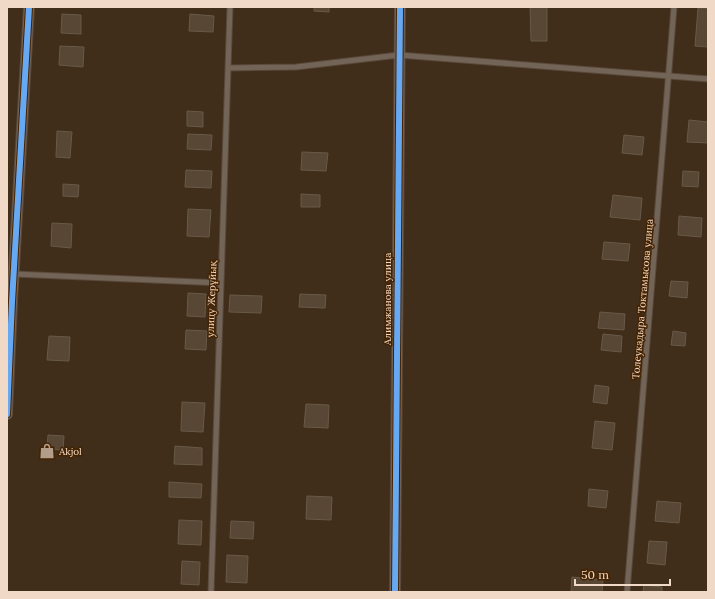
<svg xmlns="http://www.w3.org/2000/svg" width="715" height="599" viewBox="0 0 715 599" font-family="Lora,serif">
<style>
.building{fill:#574734;stroke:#685a49}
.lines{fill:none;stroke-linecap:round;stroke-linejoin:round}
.service-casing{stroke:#59493b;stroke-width:7}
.minor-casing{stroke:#59493b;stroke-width:12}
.service{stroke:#736458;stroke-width:5}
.minor{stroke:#736458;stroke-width:10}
.cycleway-casing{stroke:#452300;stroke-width:8}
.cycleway{stroke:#66a8f1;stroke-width:6}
.labels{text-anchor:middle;stroke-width:3;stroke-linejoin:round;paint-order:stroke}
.street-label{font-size:10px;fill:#f0d9c7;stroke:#452300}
.poi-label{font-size:10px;fill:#f0d9c7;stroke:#452300;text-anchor:start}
</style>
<rect width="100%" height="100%" fill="#402d1a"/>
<path class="building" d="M314,7H329V12L314,11Z
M530,7H547V41H531Z
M698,8H708V47L695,46Z
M62,14L81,15V34L61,33Z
M190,14L214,16L213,32L189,31Z
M60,46L84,47L83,67L59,65Z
M187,111L203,112V127L187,126Z
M689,120L708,122V143L687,142Z
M57,131L72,132L70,158L56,157Z
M188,134L212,135L211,150L187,149Z
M624,135L644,137L642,155L622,153Z
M302,152L328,153L326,171L301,170Z
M186,170L212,171L211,188L185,187Z
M683,171L699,172L698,187L682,186Z
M63,184L79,185L78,197L63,196Z
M301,194L320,195V207H301Z
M613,195L642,198L640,220L610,217Z
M188,209L211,210L209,237L187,236Z
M679,216L702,218L701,237L678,235Z
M52,223L72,224L71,248L51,246Z
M604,242L630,244L628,261L602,259Z
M671,281L688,282L687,298L669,296Z
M188,293L206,294L205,317L187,316Z
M300,294L326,295L325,308L299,307Z
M230,295L262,296L261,313L229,312Z
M600,312L625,314L624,330L598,328Z
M186,330L207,331L206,350L185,349Z
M673,331L686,333L685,346L671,345Z
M603,334L622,336L621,352L601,350Z
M49,336L70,337L69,361L47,360Z
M595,385L609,387L607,404L593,402Z
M182,402L205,403L203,432L181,431Z
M306,404L329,405L328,428L304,427Z
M595,421L615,423L612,450L592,448Z
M48,435L64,436L63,450L47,449Z
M175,446L202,448V465L174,464Z
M169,482L202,484L201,498L169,497Z
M589,489L608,491L606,508L588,506Z
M307,496L332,497L331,520L306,519Z
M657,501L681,503L679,523L655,521Z
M179,520L202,521L201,545L178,544Z
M231,521L254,522L253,539L230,538Z
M649,541L667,542L665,565L647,563Z
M227,555L248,556L247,583L226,582Z
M182,561L200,562L199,585L181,584Z
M572,577L603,580L602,592H571Z
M644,585L662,587V592H643Z"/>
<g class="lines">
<g class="service-casing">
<path id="service" d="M228,68L296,67L399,55L708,79
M14,274L221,283
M211,592L230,7
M627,592L674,7"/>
</g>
<g class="minor-casing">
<path id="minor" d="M7,414L12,302L29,7
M395,592L400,7"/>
</g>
<use href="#service" class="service"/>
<use href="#minor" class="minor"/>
<g class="cycleway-casing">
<path id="cycleway" d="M7,414L12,302L29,7
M395,592L400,7"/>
</g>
<use href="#cycleway" class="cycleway"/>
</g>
<defs>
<g id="shop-bare" transform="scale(1.2)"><path d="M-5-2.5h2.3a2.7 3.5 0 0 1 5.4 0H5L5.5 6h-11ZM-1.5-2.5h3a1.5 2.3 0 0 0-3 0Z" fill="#b29d8a" stroke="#452300" stroke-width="2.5" paint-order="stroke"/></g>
</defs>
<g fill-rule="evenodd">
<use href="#shop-bare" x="47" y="451"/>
</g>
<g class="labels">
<g class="street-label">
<text transform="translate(211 299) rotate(-88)" y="4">улицу Жерұйық</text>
<text transform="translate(387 299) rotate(-90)" y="4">Алимжанова улица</text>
<text transform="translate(642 299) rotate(-85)" y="4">Толеукадыра Токтамысова улица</text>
</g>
<g class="poi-label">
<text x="59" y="455">Akjol</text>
</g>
</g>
<rect width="715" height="599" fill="none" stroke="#f0d9c7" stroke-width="16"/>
<path d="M575 579v6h95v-6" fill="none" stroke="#f0d9c7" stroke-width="2"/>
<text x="581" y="579" font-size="12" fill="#f0d9c7" stroke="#452300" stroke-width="3" paint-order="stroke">50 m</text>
</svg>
